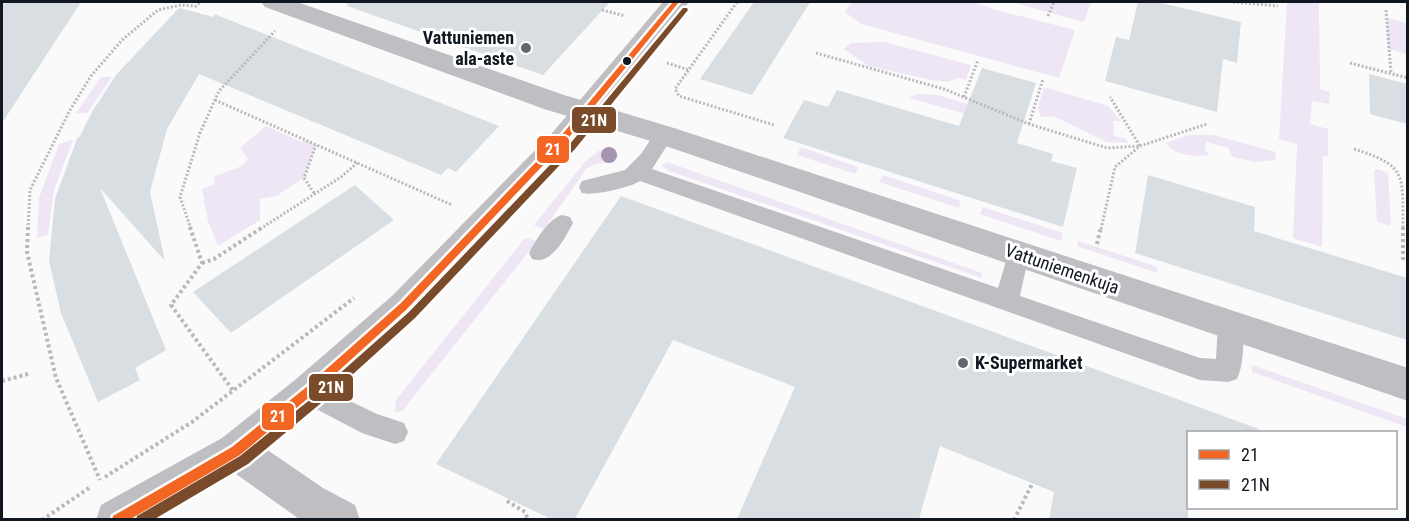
<svg xmlns="http://www.w3.org/2000/svg" width="1409" height="521" viewBox="0 0 1409 521" font-family="'Roboto Condensed',sans-serif">
<style>
.green{fill:#eee6f4}
.building{fill:#d8dee2}
.lines{fill:none;stroke-linecap:round;stroke-linejoin:round}
.path-far1{stroke:#b9b9bc;stroke-width:3;stroke-dasharray:2 2;stroke-linecap:butt}
.path{stroke:#b9b9bc;stroke-width:4;stroke-dasharray:3 3;stroke-linecap:butt}
.service{fill:#bebec3;fill-rule:evenodd}
.minor{fill:#bebec3;fill-rule:evenodd}
.tertiary{fill:#bebec3;fill-rule:evenodd}
.bus-1-casing{stroke:#fff;stroke-width:5}
.bus-2-casing{stroke:#fff;stroke-width:5}
.bus-1{fill:#f26522;fill-rule:evenodd}
.bus-2{fill:#7a4b2a;fill-rule:evenodd}
.tree{fill:#a695b1}
.poi-dot{fill:#63666c;stroke:#fff;stroke-width:2}
.bus-dot{fill:#111720;stroke:#fff;stroke-width:2}
.labels{text-anchor:middle;stroke-width:6;stroke-linejoin:round;paint-order:stroke}
.poi-label{font-size:18px;font-weight:bold;fill:#111720;stroke:#fff;text-anchor:end}
.street-label{font-size:18px;fill:#111720;stroke:#fff}
.line-badge{stroke:#fff;stroke-width:2}
.badge-label{font-size:16px;text-anchor:middle;font-weight:bold;fill:#fff}
</style>
<rect width="100%" height="100%" fill="#fafafa"/>
<path class="green" d="M852,2H973L993,9L1075,30L1059,78L861,24L845,12Z
M1010,2H1091L1084,22Z
M1287,2H1319L1320,89L1330,92L1329,104L1312,101L1310,124L1328,129V157L1323,156L1322,247L1293,238L1297,144L1279,139Z
M1387,18L1407,23V54L1388,49Z
M885,42L971,65L966,80L958,78L947,82L931,80L869,66L844,49L851,43Z
M101,77H112L87,113H76Z
M1044,87L1108,106L1121,121H1113L1114,136L1126,139L1128,143L1107,142L1053,116L1041,117L1038,107Z
M917,94L938,95L970,105L973,116L909,98Z
M266,126L302,142L305,140L316,145L304,178L276,196L260,199V220L218,246L208,221L202,189L215,184L213,177L242,166L248,159L240,148Z
M1188,135H1214L1276,152L1275,160L1255,162L1233,157L1228,148L1206,142L1205,150L1210,155C1195,157 1175,156 1166,143Z
M73,140L54,190L48,235L37,238L39,198L59,144Z
M801,147L858,167L855,174L797,155Z
M600,150H611L619,155L614,162L596,164L587,168L544,229L534,225L586,161Z
M667,162L982,273V278L669,171L661,165Z
M1378,169L1388,173L1391,226L1377,222L1374,170Z
M883,175L961,201L959,208L879,182Z
M983,207L1063,233L1061,241L980,214Z
M525,238L537,241L403,410L395,413L396,400Z
M1078,241L1158,267L1157,273L1077,246Z
M1252,365L1407,419V427L1252,372Z"/>
<path class="building" d="M2,2H81L2,123Z
M348,2H610L543,75L347,6Z
M754,2H810L752,95L700,79Z
M1138,2H1157L1241,22L1237,63L1223,59L1217,112L1105,81L1116,37L1129,40Z
M179,8L214,17V14L499,126L456,172L448,168L441,175L199,74L167,129L150,192L165,261L100,188L166,350L135,368L140,380L98,402L61,313L49,261L55,199L78,136L79,138L92,112L116,75Z
M982,68L1036,83L1017,143L1053,154L1051,161L1077,168L1063,227L783,138L804,100L828,107L837,90L959,126Z
M1369,74L1407,84V124L1370,114Z
M1148,175L1255,207L1254,231L1407,278V340L1135,253Z
M355,185L394,220L231,333L193,292Z
M621,196L1259,429V432H1188V519H1049L1054,492L940,446L919,519H737L795,387L673,340L575,519H551L436,464Z"/>
<g class="lines">
<path class="path-far1" d="M737,2L675,89L679,96L774,125
M1233,2L1278,6
M602,10L625,16
M1386,10L1391,73
M1048,16L1054,2
M816,53L944,89L1029,124L1107,148L1140,146L1110,97
M667,63L689,70
M1350,63L1408,78
M964,97L978,60
M215,100L452,205
M1029,124L1043,79
M1354,149C1409,166 1402,176 1403,229
M314,193L304,178L316,145
M28,229L30,190L70,110L91,76L122,40L158,10L181,5L196,6L201,2
M191,229L180,197L200,133L219,91L275,31
M260,229L341,177L357,163
M1101,229L1115,167L1140,146L1207,124"/>
<path class="path" d="M28,227L27,252L56,378L100,480
M190,227L202,263L171,305L234,392
M1403,227V260
M1097,244L1101,227
M202,263L214,259L263,227
M2,381L28,374
M105,477L192,422L354,298
M507,501L525,512L528,520
M42,520L89,488
M1014,520L1033,482"/>
<path class="service" d="M664,128L671,130L674,135L652,169L998,288L1010,248L1018,245L1026,248L1029,254L1020,296L1200,358L1216,359L1218,325L1222,318L1230,315L1238,318C1246,332 1244,364 1237,379L1228,382L1200,380L640,181C629,188 593,196 582,193L579,187L582,181L625,170L641,154L657,130Z
M562,215L570,217L573,223C565,238 551,266 532,259L529,253C536,240 548,219 562,215Z
M308,381L377,414L404,423L408,432L404,441L395,444L362,433L299,400L295,392L299,384Z"/>
<path class="minor" d="M261,2H297L564,95L674,128L1408,368V401L654,142L544,109L265,7Z
M236,432L250,438L323,488L355,505L360,520H300L295,516L222,464L217,451L222,438Z"/>
<path class="tertiary" d="M663,2H689L573,146L416,316L321,404L250,464L156,520H96L101,505L222,438L295,380L392,296L553,132Z"/>
<g class="bus-1-casing">
<path id="bus-1" d="M673,2H679L566,141L407,309L312,395L240,455L129,520H112L113,516L232,447L304,389L401,303L560,137Z"/>
</g>
<g class="bus-2-casing">
<path id="bus-2" d="M683,8H687L688,10L575,149L415,318L320,404L248,464L153,520H136L137,516L240,456L312,398L409,312L569,145Z"/>
</g>
<use href="#bus-1" class="bus-1"/>
<use href="#bus-2" class="bus-2"/>
</g>
<circle class="tree" cx="609" cy="155" r="8"/>
<g class="poi-dot">
<circle cx="526" cy="48" r="6"/>
<circle cx="963" cy="363" r="6"/>
</g>
<circle class="bus-dot" cx="627" cy="61" r="5"/>
<g class="labels">
<g class="poi-label">
<text x="514" y="44">Vattuniemen<tspan x="514" dy="21">ala-aste</tspan></text>
<text x="975" y="369" text-anchor="start">K-Supermarket</text>
</g>
<g class="street-label">
<text transform="translate(1062 269) rotate(19)" y="6">Vattuniemenkuja</text>
</g>
</g>
<g class="line-badge">
<rect x="571" y="106" width="46" height="28" rx="6" fill="#7a4b2a"/>
<rect x="536" y="135" width="34" height="29" rx="6" fill="#f26522"/>
<rect x="308" y="373" width="46" height="29" rx="6" fill="#7a4b2a"/>
<rect x="261" y="402" width="34" height="29" rx="6" fill="#f26522"/>
</g>
<g class="badge-label">
<text x="594" y="126">21N</text>
<text x="553" y="155">21</text>
<text x="331" y="393">21N</text>
<text x="278" y="422">21</text>
</g>
<rect width="1409" height="521" fill="none" stroke="#111720" stroke-width="6"/>
<rect x="1187" y="431" width="210" height="78" fill="#ffffff" stroke="#a0a2a6" stroke-width="1.5"/>
<rect x="1199" y="450" width="30" height="9" fill="#f26522" stroke="#a0a2a6" stroke-width="1.5"/>
<text x="1241" y="461" font-size="18" fill="#111720">21</text>
<rect x="1199" y="480" width="30" height="9" fill="#7a4b2a" stroke="#a0a2a6" stroke-width="1.5"/>
<text x="1241" y="491" font-size="18" fill="#111720">21N</text>
</svg>
